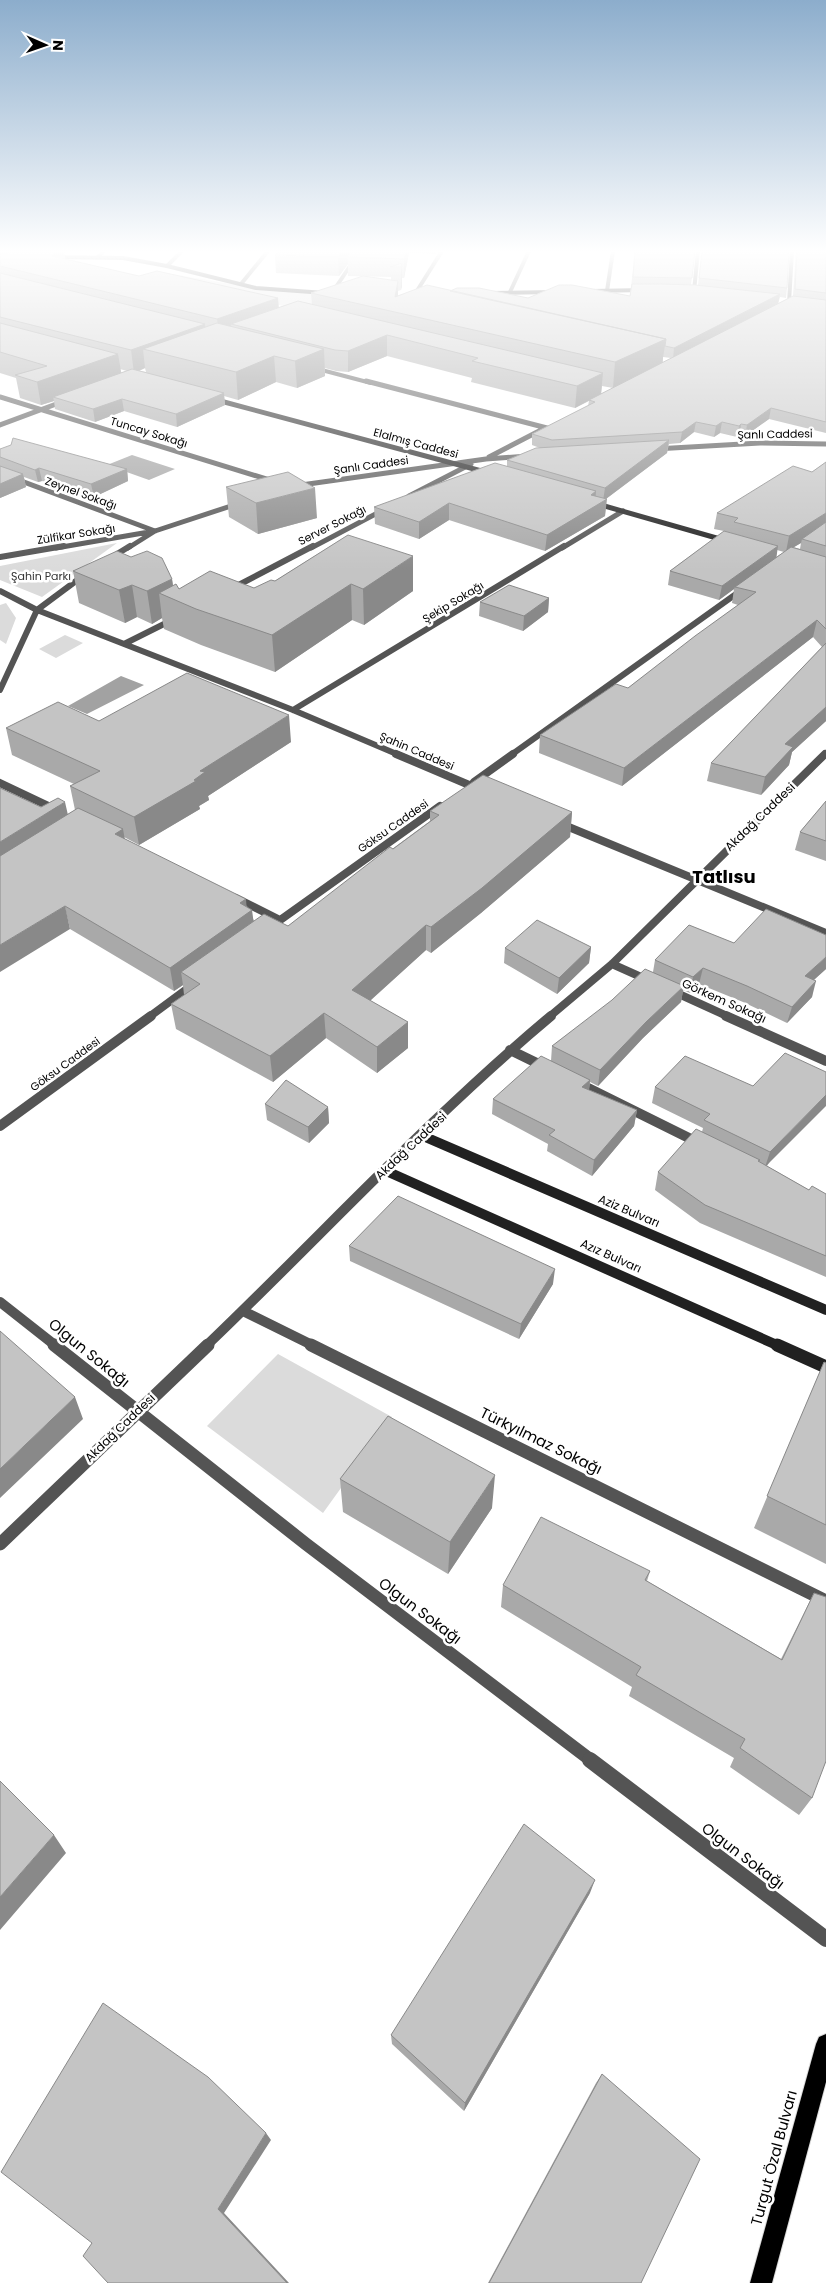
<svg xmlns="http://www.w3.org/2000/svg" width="826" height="2283" viewBox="0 0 826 2283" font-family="Poppins,sans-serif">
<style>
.green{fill:#dbdbdb}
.water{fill:#a2a2a2}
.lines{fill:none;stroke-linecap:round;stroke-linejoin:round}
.primary-casing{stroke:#dbdbdb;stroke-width:2}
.street-far6{stroke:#545454;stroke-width:4}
.street-far5{stroke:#545454;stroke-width:5}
.street-far4{stroke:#545454;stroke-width:6}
.street-far3{stroke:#545454;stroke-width:8}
.street-far2{stroke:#545454;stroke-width:10}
.street-far1{stroke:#545454;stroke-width:13}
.street{stroke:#545454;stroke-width:16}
.secondary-far3{stroke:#212121;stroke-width:4}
.secondary-far2{stroke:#212121;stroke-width:5}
.secondary-far1{stroke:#212121;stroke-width:10}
.secondary{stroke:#212121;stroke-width:13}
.primary{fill:#000;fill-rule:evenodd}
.wall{fill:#a9a9a9;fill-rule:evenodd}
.shaded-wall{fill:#898989}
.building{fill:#c4c4c4;stroke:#898989}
.labels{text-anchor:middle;stroke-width:5;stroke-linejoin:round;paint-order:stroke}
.far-street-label{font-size:11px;fill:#000;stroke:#fff}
.far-park-label{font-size:11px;fill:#323232;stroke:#fff}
.street-label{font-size:12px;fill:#000;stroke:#fff}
.near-street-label{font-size:15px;fill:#000;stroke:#fff}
.district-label{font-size:18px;font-weight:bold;fill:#000;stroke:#fff}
</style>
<rect width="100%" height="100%" fill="#fff"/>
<path class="green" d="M166,273L261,289L337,295L301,310L154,276Z
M117,543L42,597L0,580V566Z
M6,603L16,618L6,644L0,640V605Z
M65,635L83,643L56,658L39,649Z
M278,1354L392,1417L323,1513L207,1426Z"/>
<path class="water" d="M132,455L175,469L149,480L107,465Z
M121,676L144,685L87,714L68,706Z"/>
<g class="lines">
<g class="primary-casing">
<path id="primary" d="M826,2034V2082L772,2283H750L816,2044L819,2037Z"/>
</g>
<path class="street-far6" d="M98,257L104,251
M167,266L182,251
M241,284L268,251
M607,291L613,251
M694,291L698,251
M510,292L529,251
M332,293L360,251
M415,294L442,251
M783,306L789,303L792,251
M314,368L371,383"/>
<path class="street-far5" d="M366,381L547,428
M0,397L276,482
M0,425L67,400
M655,449L760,443L826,444
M489,457L543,429
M0,473L155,531
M294,486L486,459L528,456
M409,496L471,464
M56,548L149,532
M128,548L155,531L240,503
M311,548L385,509
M562,548L623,511"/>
<path class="street-far4" d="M0,557L64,546
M109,559L130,546
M229,590L313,546
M0,591L37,610L293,710L399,755
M126,643L174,619
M0,690L37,610L84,575
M293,710L564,546
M511,755L743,589
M824,755L826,753"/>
<path class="street-far3" d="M396,754L481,790
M474,782L513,754
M0,783L57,810
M559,823L826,933
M236,898L280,920
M269,928L440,806
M612,964L650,981
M670,990L729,1017
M149,1017L195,983
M549,1017L612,964L825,754"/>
<path class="street-far2" d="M726,1016L826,1061
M510,1050L547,1068
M578,1083L699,1143
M0,1126L151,1016
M0,1302L56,1346
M243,1311L314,1346
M206,1346C321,1236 429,1118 551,1016"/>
<path class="street-far1" d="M54,1345L306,1544L592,1761
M311,1345L826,1601
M0,1544L208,1345"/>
<path class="street" d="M590,1760L826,1939"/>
<path class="secondary-far3" d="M51,257L123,258L167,266L256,288L325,293
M592,291L643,290
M490,293L555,292"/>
<path class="secondary-far2" d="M213,399L489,473
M594,503L727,541"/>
<path class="secondary-far1" d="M423,1136L826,1310
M384,1170L779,1346"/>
<path class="secondary" d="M777,1345L826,1367"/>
<use href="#primary" class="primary"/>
</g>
<path class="wall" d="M0,251H64L65,259L139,276L278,298L279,308L312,305L311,293L391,280V277L348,276V264L339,276L276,273L275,255L280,251H437L436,254L409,253L404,278H402L401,290L398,291V296L450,291L528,298L630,296L635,251H695L691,285H698L702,251L787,288L786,298L780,297L778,304L793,296L796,251H826V433L769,419L745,436L740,435L737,437L720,433L714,437L694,432L680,443L669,444L667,453L606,499L605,516L545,551L449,520L419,539L375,524L374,507L507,466V460L540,448L532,445V434L588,406L589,401L575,408L471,382L472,378L387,356L348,372L336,371L325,368V376L297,388L276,382L238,400L224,396L225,405L177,427L124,411L95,422L55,409L54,401L41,405L20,398L16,378L0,373ZM663,357L671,358L663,363ZM145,368L146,372L139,371ZM120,369L127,371L121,373ZM602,386L613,388L601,394Z
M0,449L127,469L128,481L94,497L42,481L38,482L24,477L26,487L0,498Z
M826,462V721L792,752L789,765L761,795L707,781L711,763L822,647L813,637L622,786L539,753L540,735L628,688L738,605L732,603L734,589L719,600L668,585L670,571L724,531L714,529L717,513L812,472ZM801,543L800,549L793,547ZM777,550L784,552L776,557Z
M226,487L317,518L258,534L229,517Z
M348,535L413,591L364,625L352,620L275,672L201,645L164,629L162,618L152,624L137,617L125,623L79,603L73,571L172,579L173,586L179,589L254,588L275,581Z
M549,598L548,612L523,631L479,616L480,602Z
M99,721L291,742L208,796L209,800L199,806L200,809L139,845L124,837L125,839L247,906L254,921L288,926L430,821V811L572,812L570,837L481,913L431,953L426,950L370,1001L408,1022V1048L377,1073L326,1038L273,1082L176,1029L171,1004L184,995L183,985L174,991L70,929L41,807L68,814L75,810L70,786L74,784L12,755L6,728Z
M826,801V861L795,850L800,832Z
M734,943L826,969L814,980L812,997L787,1023L743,1002L699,984L690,993L683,990L681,1002L643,1038L598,1086L590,1082L589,1090L637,1110L634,1126L592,1176L547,1151L548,1144L492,1114L493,1099L551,1061L552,1046L653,972L655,960Z
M591,947L589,963L557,994L504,963L505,948Z
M826,1072L767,1166L809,1190L826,1194V1277L700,1223L655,1190L658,1172L702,1132L703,1128L652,1103L655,1087L753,1086Z
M265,1104L328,1107L329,1123L309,1143L267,1120Z
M349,1246L553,1284L519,1339L350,1261Z
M824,1362L826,1363V1564L754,1528Z
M340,1479L492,1508L448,1574L343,1512Z
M650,1571L647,1581L781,1659L814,1593L812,1798L799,1815L730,1767L734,1758L629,1696L632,1687L501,1607L503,1585Z
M590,1893L464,2111L392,2044L391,2035Z
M602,2074L641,2283H488L596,2083Z"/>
<path class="shaded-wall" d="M0,251H22L0,266Z
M59,251H64L67,268L52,256Z
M343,251H357L347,257L348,264L339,276L338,257Z
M406,251H409V253L404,278V259Z
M402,263V287L401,290V267Z
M398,281V305L395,297Z
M780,294L778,304L673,359L674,348Z
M278,298L279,319L231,324L232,337L220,341L217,319Z
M205,324L207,346L143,349L145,368L134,373L131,350Z
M387,335V356L348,372V351Z
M666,339L662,364L613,388L615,362Z
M324,349L325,376L297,388L295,361Z
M118,354L122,377L53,397L54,401L41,405L37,382Z
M274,356L276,382L238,400L236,372Z
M603,373L601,394L575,408L577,386Z
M224,393L225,405L177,427L176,414Z
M122,399L124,411L95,422L93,409Z
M771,408L769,419L745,436L747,425Z
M696,422L694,432L680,443L682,432Z
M722,422L720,433L714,437L716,426Z
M741,424L740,435L737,437L739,426Z
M669,440L667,453L603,501L605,488Z
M39,468L42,481L38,482L35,470Z
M127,469L128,481L94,497L91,484Z
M23,474L26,487L0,498V484Z
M315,488L317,518L258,534L256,503Z
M596,491L595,506L607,499L605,516L545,551L547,535Z
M449,503V520L419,539V522Z
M826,513V527L802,539L801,543L786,552L789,536Z
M778,546L776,560L735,587L734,589L719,600L722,586Z
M413,556V591L364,625L363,589Z
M172,579L175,600L159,593L162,618L152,624L147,591Z
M351,584L352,620L275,672L272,635Z
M132,585L137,617L125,623L119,590Z
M549,598L548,612L523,631L524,616Z
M817,620L813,637L622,786L624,768Z
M826,707V721L792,752L789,765L761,795L765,777L785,744Z
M289,715L291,742L208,796L209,800L199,806L200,809L139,845L134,817L200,771Z
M65,802L70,824L0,869V842Z
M572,812L570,837L481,913L431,953V927Z
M123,829L127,852L115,834Z
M246,899L247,913L252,910L255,932L181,972L183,985L174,991L170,968L240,903Z
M65,906L70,929L0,972V945Z
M426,925V950L353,1016L352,990Z
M591,947L589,963L557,994L559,978Z
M826,957V969L800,992L805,976Z
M703,968L699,984L690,993L693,977Z
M816,981L812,997L787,1023L792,1007Z
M684,986L681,1002L643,1038L598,1086L600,1070L646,1022Z
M324,1013L326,1038L273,1082L270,1056Z
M408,1022V1048L377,1073V1047Z
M590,1080L588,1096L582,1087Z
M826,1095V1106L765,1167L770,1152Z
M328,1107L329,1123L309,1143L308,1127Z
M637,1110L634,1126L592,1176L594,1160Z
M555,1269L553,1284L519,1339L521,1324Z
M75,1397L83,1419L0,1498V1469Z
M495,1475L492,1508L448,1574L450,1542Z
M54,1835L66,1853L0,1930V1897Z
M595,1880L590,1893L464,2111L465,2103Z
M266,2133L271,2140L224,2213L289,2283H287L218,2209Z"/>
<path class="building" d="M13,251H59L52,256L139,276L157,271L278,298L217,319L0,266V255Z
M280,251H343L338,257L275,255Z
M351,251H406L404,259L347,257Z
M635,251H695L692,278L633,277Z
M702,251H789L787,288L699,278Z
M797,251H826V293L795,289Z
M402,263L401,267H390Z
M0,273L205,324L131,350L0,317Z
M363,276L398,281L395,297L427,285L666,339L615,362L311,293Z
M632,284H661L695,285L780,294L674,348L665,346L666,339L450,291L457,288H479L528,298L559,285H572L630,296Z
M793,296L826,300V422L771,408L747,425L741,424L739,426L722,422L716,426L696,422L682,432L552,440L532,434L595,402L589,400Z
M298,301L603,373L577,386L472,361L478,358L387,335L348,351L335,350L231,324Z
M0,323L118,354L37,382L15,375L47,366L0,352Z
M217,323L324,349L295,361L274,356L236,372L143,349Z
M132,369L224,393L176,414L122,399L93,409L53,397Z
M13,438L127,469L91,484L39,468L35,470L0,457V449L11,445Z
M669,440L605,488L507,460L536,448Z
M826,462V513L789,536L734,522L738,518L717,513L793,466L812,472Z
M495,463L596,491L591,495L607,499L547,535L449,503L419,522L374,507Z
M0,466L23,474L0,484Z
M288,472L315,488L256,503L226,487Z
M826,522V546L802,539Z
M724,531L778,546L722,586L670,571Z
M348,535L413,556L363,589L351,584L272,635L196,609L159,593L176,584L179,589L210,571L254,588L271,580L275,581Z
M791,547L826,557V629L817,620L624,768L540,735L616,684L628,688L695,636L756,592L735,587Z
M117,551L131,557L147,551L162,558L172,579L147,591L132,585L119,590L73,571Z
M509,585L549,598L524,616L480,602Z
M826,643V707L785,744L793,747L765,777L711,763Z
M187,673L289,715L200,771L205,772L194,780L196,781L134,817L70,786L100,771L6,728L58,702L99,721Z
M483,775L572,812L482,888L431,927L426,925L352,990L408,1022L377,1047L324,1013L270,1056L171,1004L200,984L181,972L264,914L288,926L390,847L393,849L439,815L430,811Z
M0,788L41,807L58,798L65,802L0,842Z
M826,801V841L800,832Z
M78,808L123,829L115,834L246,899L240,903L252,910L170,968L65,906L0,945V856Z
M766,909L826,935V957L805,976L816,981L792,1007L747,986L703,968L693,977L655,960L689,925L734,943Z
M537,920L591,947L559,978L505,948Z
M645,969L684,986L646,1022L600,1070L552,1046L612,1000Z
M785,1053L826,1072V1095L770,1152L704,1120L710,1114L655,1087L685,1056L753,1086Z
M541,1056L590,1080L582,1087L637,1110L594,1160L549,1135L555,1130L493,1099Z
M286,1080L328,1107L308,1127L265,1104Z
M696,1129L760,1160L758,1161L809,1190L812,1186L826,1194V1256L705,1205L658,1172Z
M398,1196L555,1269L521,1324L349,1246Z
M0,1331L75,1397L0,1469Z
M824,1362L826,1363V1525L767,1496Z
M388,1416L495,1475L450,1542L340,1479Z
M541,1517L650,1571L645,1580L782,1660L814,1593L826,1597V1761L812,1798L740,1748L745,1739L636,1675L641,1667L503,1585Z
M0,1781L54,1835L0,1897Z
M524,1824L595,1880L465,2103L391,2035Z
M103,2003L208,2077L266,2133L218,2209L287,2283H108L83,2256L92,2243L1,2172Z
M602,2074L700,2159L641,2283H489Z"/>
<linearGradient id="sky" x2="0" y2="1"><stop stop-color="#8cadcc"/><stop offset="0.44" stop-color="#fff"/><stop offset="1" stop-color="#fff" stop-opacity="0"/></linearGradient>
<rect width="826" height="571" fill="url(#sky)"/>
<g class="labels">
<g class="far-street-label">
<text transform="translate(149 432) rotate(17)" y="4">Tuncay Sokağı</text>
<text transform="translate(775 434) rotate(-1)" y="4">Şanlı Caddesi</text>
<text transform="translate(416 443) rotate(15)" y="4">Elalmış Caddesi</text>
<text transform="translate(371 465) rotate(-8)" y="4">Şanlı Caddesi</text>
<text transform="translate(81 493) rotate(20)" y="4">Zeynel Sokağı</text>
<text transform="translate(332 525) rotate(-27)" y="4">Server Sokağı</text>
<text transform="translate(76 534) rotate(-9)" y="4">Zülfikar Sokağı</text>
<text transform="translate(453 602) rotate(-31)" y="4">Şekip Sokağı</text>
<text transform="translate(417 751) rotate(23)" y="4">Şahin Caddesi</text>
<text transform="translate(393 826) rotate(-35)" y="4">Göksu Caddesi</text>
<text transform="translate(65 1064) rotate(-36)" y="4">Göksu Caddesi</text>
</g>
<g class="far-park-label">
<text x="41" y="580">Şahin Parkı</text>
</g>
<g class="street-label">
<text transform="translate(760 817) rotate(-44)" y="4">Akdağ Caddesi</text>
<text transform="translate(724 1001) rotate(24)" y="4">Görkem Sokağı</text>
<text transform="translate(411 1146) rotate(-43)" y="4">Akdağ Caddesi</text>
<text transform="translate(629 1211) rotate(23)" y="4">Aziz Bulvarı</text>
<text transform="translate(611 1256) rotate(24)" y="4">Azız Bulvarı</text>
<text transform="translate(120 1428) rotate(-44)" y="4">Akdağ Caddesi</text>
</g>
<g class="near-street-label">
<text transform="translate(89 1353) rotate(39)" y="5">Olgun Sokağı</text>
<text transform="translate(541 1441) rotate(26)" y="5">Türkyılmaz Sokağı</text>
<text transform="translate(420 1611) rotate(37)" y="5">Olgun Sokağı</text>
<text transform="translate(743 1856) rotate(37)" y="5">Olgun Sokağı</text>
<text transform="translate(774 2158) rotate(-75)" y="5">Turgut Özal Bulvarı</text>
</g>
<g class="district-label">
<text x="724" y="883">Tatlısu</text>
</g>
</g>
<g transform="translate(45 45) rotate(92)" stroke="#ffffff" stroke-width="4" paint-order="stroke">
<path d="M0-4L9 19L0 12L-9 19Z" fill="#000000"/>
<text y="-8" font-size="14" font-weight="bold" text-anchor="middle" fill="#000000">N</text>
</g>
</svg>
